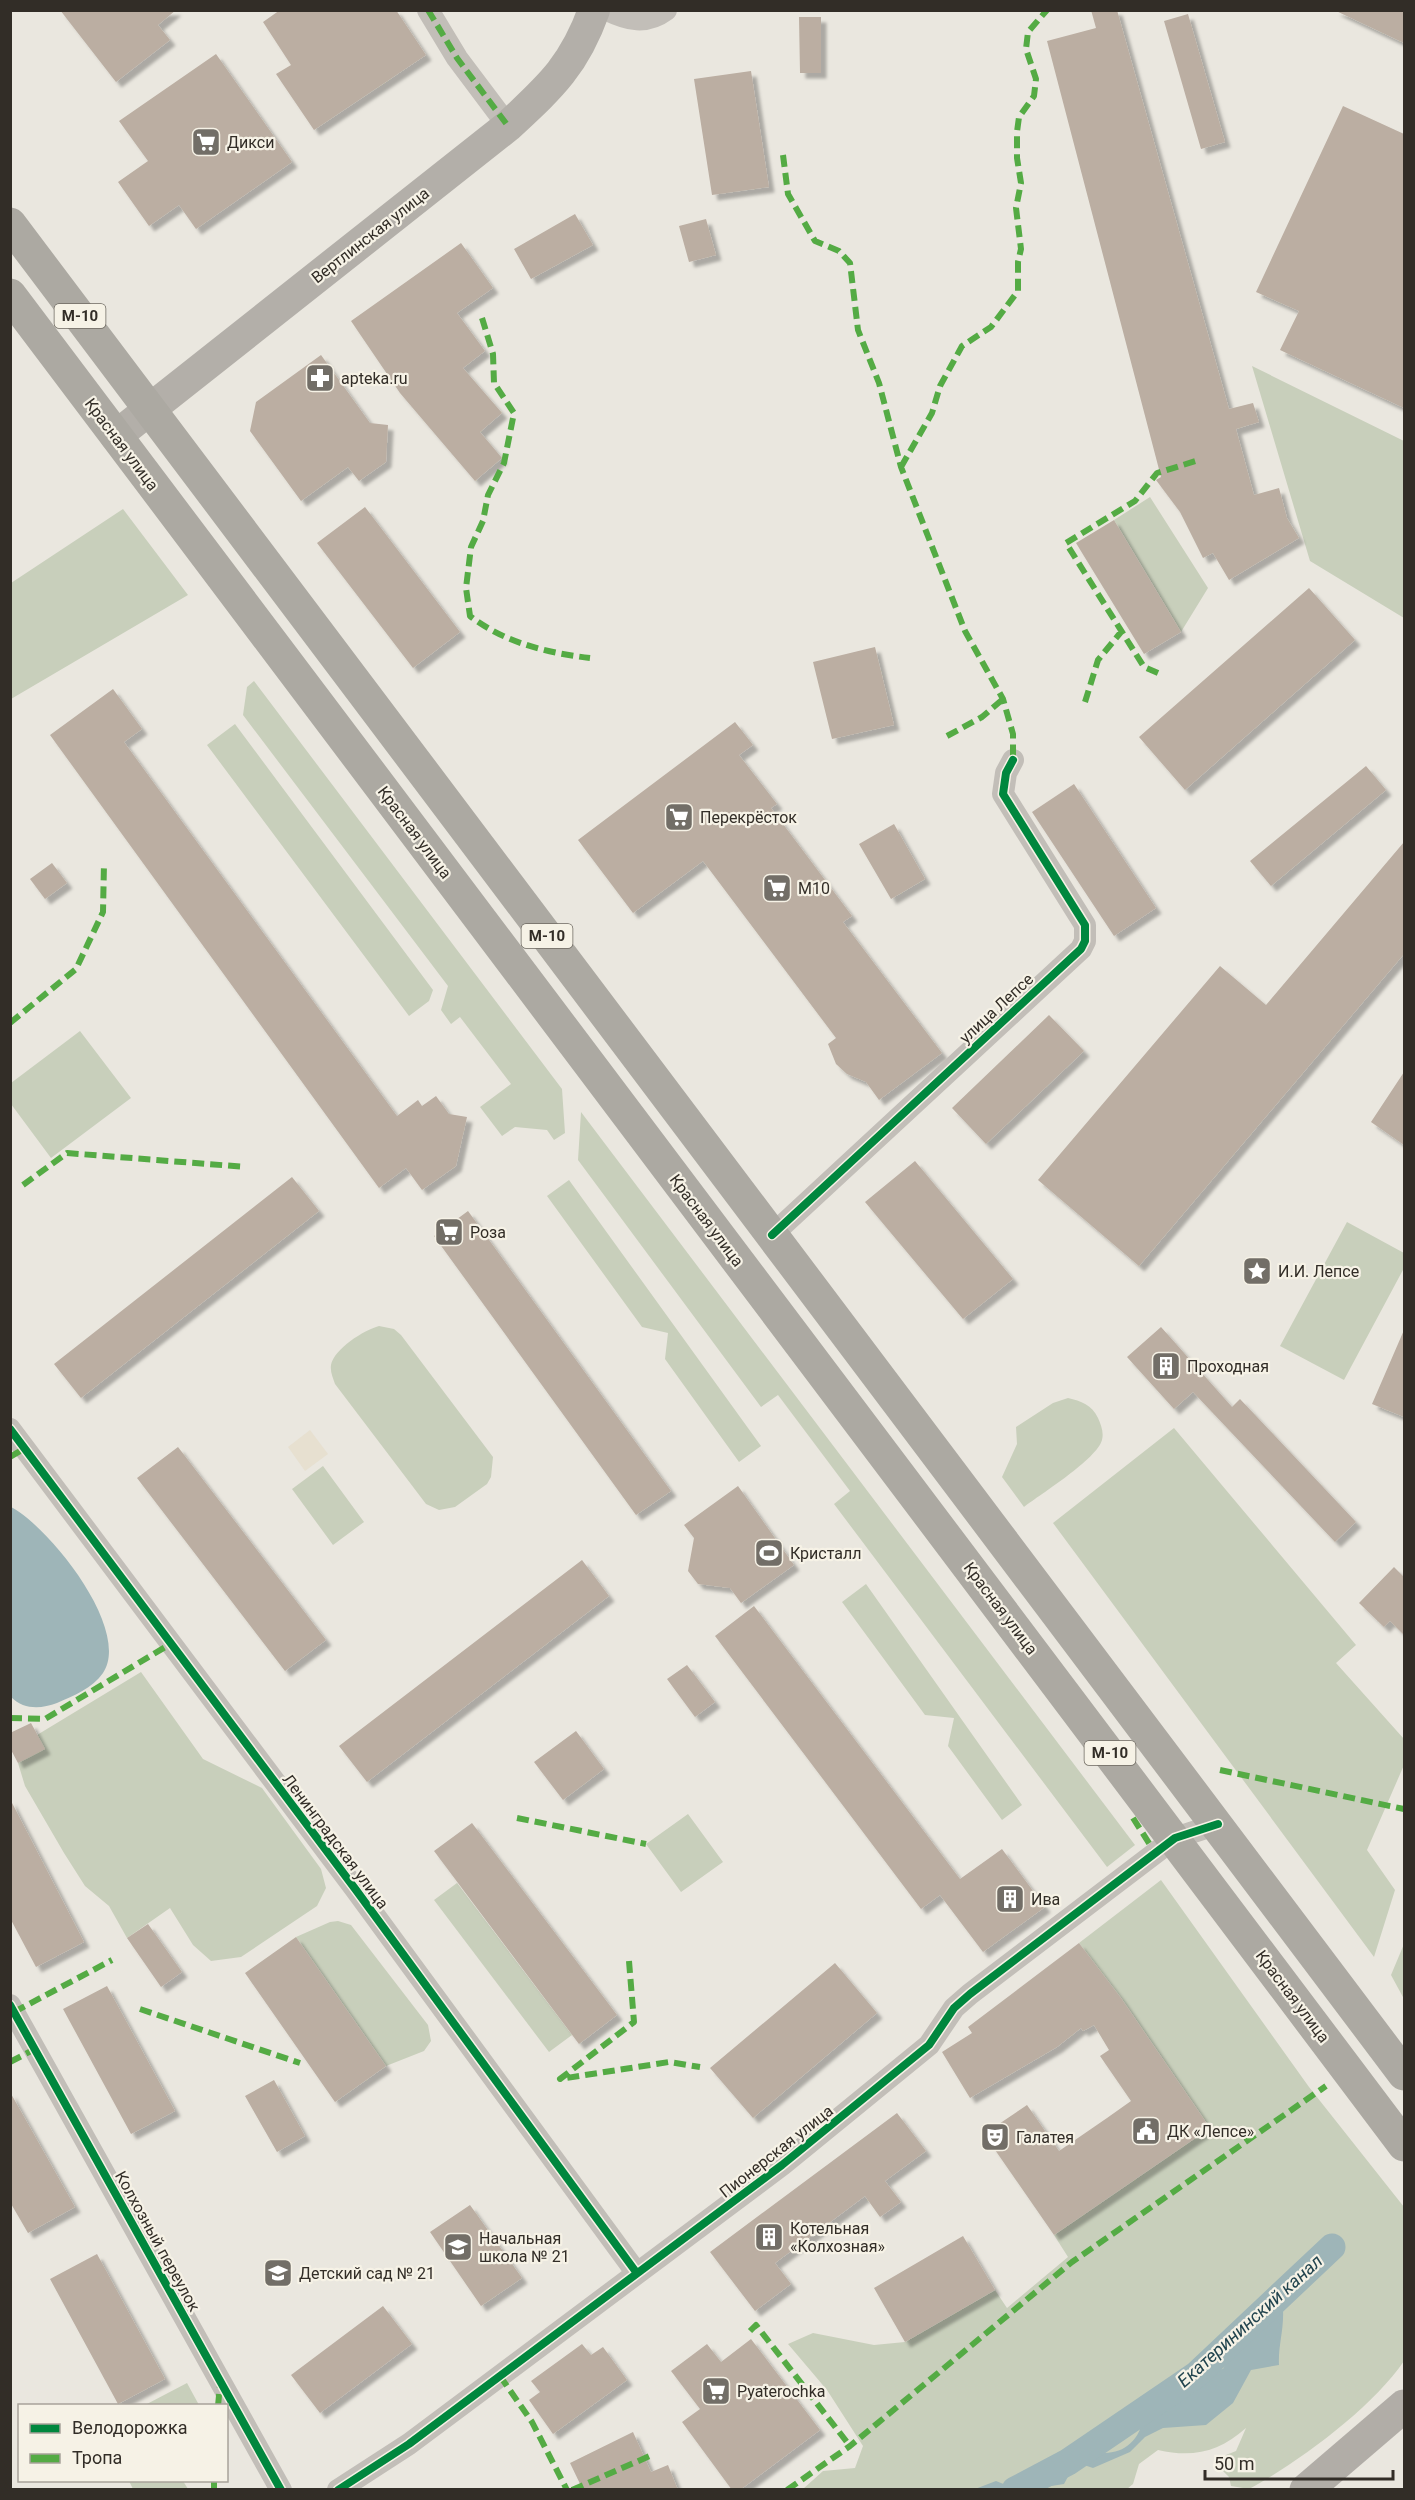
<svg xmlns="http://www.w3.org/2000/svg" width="1415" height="2500" viewBox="0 0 1415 2500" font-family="Roboto,sans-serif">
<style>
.green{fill:#c8cfbb}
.plaza{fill:#e7e0d0}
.water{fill:#9eb5b8}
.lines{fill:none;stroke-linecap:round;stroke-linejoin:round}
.canal{stroke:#9eb5b8;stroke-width:27}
.building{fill:#bbaea2;filter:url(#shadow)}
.minor{stroke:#c2beb8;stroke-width:22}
.secondary{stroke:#b3afa9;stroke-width:32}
.primary{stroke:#b1ada7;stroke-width:33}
.trunk{stroke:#aca9a2;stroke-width:33}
.quiet{stroke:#54ab44;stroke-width:6;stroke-dasharray:12 6;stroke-linecap:butt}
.cycleway-casing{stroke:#f6f2e6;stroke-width:11}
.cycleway{stroke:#00873e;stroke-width:8}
.labels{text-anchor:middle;stroke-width:4.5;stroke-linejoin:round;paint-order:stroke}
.shield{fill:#f6f2e6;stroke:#6d6860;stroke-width:1.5}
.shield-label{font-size:15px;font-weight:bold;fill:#322d27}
.poi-label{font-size:16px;fill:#322d27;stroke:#f6f2e6;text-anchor:start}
.street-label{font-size:16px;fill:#322d27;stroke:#f6f2e6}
.water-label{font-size:18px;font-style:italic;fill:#22444e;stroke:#f6f2e6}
</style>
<defs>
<filter id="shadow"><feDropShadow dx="5.5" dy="5.5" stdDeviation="1.5" flood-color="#0004"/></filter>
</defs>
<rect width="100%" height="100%" fill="#eae7df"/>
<path class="green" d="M1252,366L1404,441V618L1310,561Z
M1150,497L1208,588L1181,632L1114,520Z
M123,509L188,595L11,699V583Z
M254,681L562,1089L565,1133L554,1140L547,1130L515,1127L502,1136L480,1107L511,1084L460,1017L451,1024L441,1010L448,986L243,715L247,687Z
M235,724L433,990L429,1001L409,1016L207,745Z
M80,1031L131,1098L51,1158L11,1104V1083Z
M581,1112L1135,1845L1107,1867L834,1504L850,1491L778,1395L761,1407L578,1160Z
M569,1180L761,1446L739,1462L665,1359L668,1333L642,1327L547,1196Z
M1347,1222L1404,1253V1268L1344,1380L1280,1346Z
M379,1326L394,1329L401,1335L493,1457L491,1477L487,1484L455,1507L439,1510L426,1504L335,1384C333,1378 330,1372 331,1365C334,1349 364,1330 379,1326Z
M1068,1398C1081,1401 1092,1405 1098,1418C1101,1425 1104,1432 1102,1440C1097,1459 1041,1494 1024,1507L1002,1477L1017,1444L1016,1427L1053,1403Z
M1174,1428L1356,1645L1336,1663L1404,1739V1765L1367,1850L1395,1890L1374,1957L1053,1523Z
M323,1466L364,1522L333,1545L292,1489Z
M866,1584L1022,1805L1002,1820L948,1746L954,1718L925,1715L842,1602Z
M141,1672L203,1759L262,1788L321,1869L326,1888L317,1906L241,1957L211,1961L193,1945L170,1908L127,1938L109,1906L85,1886L64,1853L25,1786L18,1763L37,1735Z
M688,1814L723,1862L681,1892L646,1844Z
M1161,1880L1309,2087L1404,2207V2361C1372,2408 1299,2462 1249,2489L1231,2486L1229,2477L1220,2468L1226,2455L1236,2451L1246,2428C1219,2452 1193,2458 1158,2450L1139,2464L1133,2484L1127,2489H803L823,2471L855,2468L863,2446L827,2390L788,2344L813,2333L874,2345L905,2342L995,2290L1007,2308L1068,2257L1054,2235L1210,2128L1121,1998L1079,1943Z
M457,1883L572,2035L549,2052L434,1900Z
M338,1921L351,1925L428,2025L431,2041L424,2051L386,2066L296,1937L330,1922Z
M1404,1944V1999L1391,1975Z
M187,2383L199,2405H145Z
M129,2481H183L188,2489H133Z"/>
<path class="plaza" d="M310,1430L328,1454L305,1471L288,1447Z"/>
<path class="water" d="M11,1507C48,1526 132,1629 103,1673C93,1688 73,1696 57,1703C41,1709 24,1710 11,1697Z
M1267,2298L1283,2310C1284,2330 1278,2346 1279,2365L1251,2370L1233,2403L1206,2425L1163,2428L1145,2437L1130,2452L1093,2468L1081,2464L1071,2471L1064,2484L1032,2489H975L996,2481L1011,2487L1086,2450C1116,2459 1139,2447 1144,2415L1203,2371L1223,2369L1233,2350L1251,2331Z"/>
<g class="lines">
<path class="canal" d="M1015,2490L1068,2462L1196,2375L1332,2247"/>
</g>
<path class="building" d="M60,10H176L158,25L170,40L116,82Z
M280,10H396L426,55L314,130L276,74L291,65L263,22Z
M1091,10H1117L1229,409L1253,403L1259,422L1236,429L1254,495L1279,488L1287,518L1299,538L1229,580L1213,553L1203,558L1180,512L1156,480L1161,477L1047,41L1096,28Z
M1334,10H1404V43Z
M1188,14L1225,142L1201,149L1164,21Z
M799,17H821V73H800Z
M216,54L292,162L196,229L179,205L149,226L118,182L148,161L119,121Z
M751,71L769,187L712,195L694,79Z
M1343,106L1404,134V408L1280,350L1299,311L1256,292Z
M575,214L593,245L531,279L514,249Z
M706,219L716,255L689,262L679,226Z
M461,243L493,288L457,313L485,351L463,368L502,413L480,432L502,458L475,481L400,393L351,321Z
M321,355L370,423L388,425L386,462L359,481L348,467L301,501L250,431L256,402Z
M365,507L460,632L413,668L317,543Z
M1114,520L1181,632L1144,654L1076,543Z
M1309,588L1355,640L1185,790L1139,737Z
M875,647L894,725L832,739L813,662Z
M113,689L142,729L124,742L397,1116L418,1100L422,1106L436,1096L449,1114L467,1117L456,1166L422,1190L406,1168L379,1188L50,735Z
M735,722L753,745L739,755L777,804L771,808L852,916L843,922L942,1053L879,1100L866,1082L847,1074L836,1064L828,1044L836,1038L703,861L633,913L578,840Z
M1366,766L1386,790L1271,886L1250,861Z
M1074,784L1156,908L1114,936L1032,812Z
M894,824L925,879L891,899L859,844Z
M1404,842V954L1139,1266L1038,1180L1220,966L1266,1005Z
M52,863L67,883L45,899L30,879Z
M1049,1015L1084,1051L986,1144L952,1108Z
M1404,1072V1145L1371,1122Z
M915,1161L1013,1279L963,1319L865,1202Z
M292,1177L319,1211L81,1398L54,1364Z
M468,1211L671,1491L636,1515L434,1236Z
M1161,1327L1232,1407L1240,1399L1356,1522L1335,1542L1193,1392L1174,1409L1127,1357Z
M1404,1330V1417L1372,1404Z
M178,1447L326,1640L285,1671L137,1478Z
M738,1486L794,1565L741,1603L730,1588L698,1584L688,1571L694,1538L684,1525Z
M582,1560L609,1596L367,1782L339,1746Z
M1394,1567L1404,1577V1635L1390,1621L1384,1627L1359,1603Z
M754,1606L960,1879L1002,1849L1045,1907L983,1952L940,1895L921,1909L715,1636Z
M687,1665L715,1702L695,1717L667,1679Z
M31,1723L45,1749L18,1763L10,1748V1733Z
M576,1731L604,1769L563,1800L534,1762Z
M10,1799L84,1942L36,1967L10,1918Z
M472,1823L617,2015L579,2044L434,1851Z
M148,1924L182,1972L161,1987L127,1938Z
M296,1937L386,2066L335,2102L245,1973Z
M1079,1943L1121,1998L1210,2128L1054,2235L984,2134L1027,2105L1059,2151L1107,2118L1131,2101L1100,2056L1109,2050L1094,2025L1083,2031L1081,2028L1057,2047L970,2098L942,2052L972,2033L968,2027Z
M835,1963L877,2013L753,2118L710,2068Z
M107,1986L175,2111L131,2134L63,2009Z
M274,2080L305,2136L277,2152L245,2096Z
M10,2092L75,2207L28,2233L10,2202Z
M897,2113L926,2151L885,2181L901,2202L880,2217L865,2196L829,2223L775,2263L791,2284L755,2311L710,2252Z
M470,2205L522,2278L481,2306L430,2232Z
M963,2236L995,2290L905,2342L874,2288Z
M97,2254L165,2379L118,2404L50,2279Z
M383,2306L412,2344L320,2413L291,2375Z
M751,2339L820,2430L740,2490H732L682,2422L700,2409L671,2371L707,2344L721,2362Z
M582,2344L591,2355L603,2347L627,2380L553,2434L529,2400L540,2392L531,2381Z
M633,2432L651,2472L668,2465L678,2490H583L570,2463Z"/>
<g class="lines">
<path class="minor" d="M428,10L457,58L508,126
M607,10C628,20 646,25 666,10
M772,1235L1081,949L1085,941V925L1003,794L1006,773L1013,760
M10,1429L356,1890L636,2272
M10,2005L281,2490
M338,2490L409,2444L782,2165L929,2045L954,2008L970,1994L1175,1838L1218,1824"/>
<path class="secondary" d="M116,436L508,126C550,87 574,66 594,10"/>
<path class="primary" d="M1306,2490L1404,2406"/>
<path class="trunk" d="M10,224L1404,2074
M10,295L1404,2145"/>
<path class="quiet" d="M428,10L457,58L508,126
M783,155L788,194L815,241L839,251L850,263L858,330L879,383L901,467L965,631L1003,699L1013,734V760
M482,318L493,354L494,383L514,413L504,463L488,495L483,521L471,547L466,588L470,616C505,643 548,653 590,658
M901,467L932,413L940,386L962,346L991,327L1018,291V262L1021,249L1016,208L1021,183L1017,158V132L1019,117L1034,96L1036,79L1026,49L1028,32L1047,10
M1158,673L1144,667L1066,543L1135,501L1157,473L1199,460
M1085,702L1098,660L1121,632
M947,736L982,717L1003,699
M10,1023L76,969L103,912L104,863
M23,1185L67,1153L246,1167
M10,1457L25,1448
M10,1718L45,1719L172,1643
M1220,1770L1404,1809
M517,1818L646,1844
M1133,1818L1156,1854
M629,1961L634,2022L560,2079L669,2062L700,2067
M140,2009L300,2063
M14,2012L112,1960
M10,2062L35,2049
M750,2331L756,2325L850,2446
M500,2376L532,2422L567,2490
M218,2406L220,2385
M214,2480V2490
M572,2490L652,2455
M787,2490L850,2446L1072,2262L1326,2086"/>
<g class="cycleway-casing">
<path id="cycleway" d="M772,1235L1081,949L1085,941V925L1003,794L1006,773L1013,760
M10,1429L356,1890L636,2272
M10,2005L281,2490
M338,2490L409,2444L782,2165L929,2045L954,2008L970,1994L1175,1838L1218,1824"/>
</g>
<use href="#cycleway" class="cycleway"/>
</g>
<defs>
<g id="supermarket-square" transform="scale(1.5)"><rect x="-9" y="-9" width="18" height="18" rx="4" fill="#726e67" stroke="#f6f2e6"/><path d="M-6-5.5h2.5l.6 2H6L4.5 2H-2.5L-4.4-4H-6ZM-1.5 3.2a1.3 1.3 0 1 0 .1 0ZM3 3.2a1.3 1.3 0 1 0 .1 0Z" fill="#fff"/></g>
<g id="pharmacy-square" transform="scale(1.5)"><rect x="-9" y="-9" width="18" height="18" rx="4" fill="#726e67" stroke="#f6f2e6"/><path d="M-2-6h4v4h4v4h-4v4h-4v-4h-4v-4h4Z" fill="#fff"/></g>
<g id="sight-square" transform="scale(1.5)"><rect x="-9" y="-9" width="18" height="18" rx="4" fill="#726e67" stroke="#f6f2e6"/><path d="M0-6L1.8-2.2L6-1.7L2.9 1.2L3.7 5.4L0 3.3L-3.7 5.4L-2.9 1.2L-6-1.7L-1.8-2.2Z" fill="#fff"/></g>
<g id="building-square" transform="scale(1.5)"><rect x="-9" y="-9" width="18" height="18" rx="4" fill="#726e67" stroke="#f6f2e6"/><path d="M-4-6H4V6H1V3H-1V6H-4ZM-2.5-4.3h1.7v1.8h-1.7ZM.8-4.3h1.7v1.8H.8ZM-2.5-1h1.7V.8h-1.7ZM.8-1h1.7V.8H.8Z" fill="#fff"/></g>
<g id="stadium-square" transform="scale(1.5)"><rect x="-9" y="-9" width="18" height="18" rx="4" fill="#726e67" stroke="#f6f2e6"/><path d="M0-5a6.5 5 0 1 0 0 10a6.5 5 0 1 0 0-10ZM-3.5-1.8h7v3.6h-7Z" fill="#fff"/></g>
<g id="civic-square" transform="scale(1.5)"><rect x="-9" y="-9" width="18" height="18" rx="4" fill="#726e67" stroke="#f6f2e6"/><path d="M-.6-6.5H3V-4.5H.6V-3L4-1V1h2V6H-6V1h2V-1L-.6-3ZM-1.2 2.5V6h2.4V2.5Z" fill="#fff"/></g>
<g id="theatre-square" transform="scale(1.5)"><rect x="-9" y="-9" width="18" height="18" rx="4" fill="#726e67" stroke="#f6f2e6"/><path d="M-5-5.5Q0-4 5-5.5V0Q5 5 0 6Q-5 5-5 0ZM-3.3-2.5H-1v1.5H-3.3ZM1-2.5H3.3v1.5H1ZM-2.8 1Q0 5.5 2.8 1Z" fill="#fff"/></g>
<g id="school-square" transform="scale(1.5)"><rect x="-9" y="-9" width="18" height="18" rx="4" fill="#726e67" stroke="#f6f2e6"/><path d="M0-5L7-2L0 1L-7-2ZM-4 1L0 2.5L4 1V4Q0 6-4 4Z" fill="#fff"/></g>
</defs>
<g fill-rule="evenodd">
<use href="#supermarket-square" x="206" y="142"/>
<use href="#pharmacy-square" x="320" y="378"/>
<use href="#supermarket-square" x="679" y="817"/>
<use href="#supermarket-square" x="777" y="888"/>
<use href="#supermarket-square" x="449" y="1232"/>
<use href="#sight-square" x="1257" y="1271"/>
<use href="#building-square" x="1166" y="1366"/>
<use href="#stadium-square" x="769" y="1553"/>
<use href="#building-square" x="1010" y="1899"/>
<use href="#civic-square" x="1146" y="2131"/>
<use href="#theatre-square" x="995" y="2137"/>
<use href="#building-square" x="769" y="2237"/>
<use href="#school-square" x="458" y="2247"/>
<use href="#school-square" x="278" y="2273"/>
<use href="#supermarket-square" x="716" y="2391"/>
</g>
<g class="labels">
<g class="shield">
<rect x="54.5" y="304" width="51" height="24" rx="4.5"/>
<rect x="521.5" y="924" width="51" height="24" rx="4.5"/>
<rect x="1084.5" y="1741" width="51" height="24" rx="4.5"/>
</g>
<g class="shield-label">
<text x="80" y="321">М-10</text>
<text x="547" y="941">М-10</text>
<text x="1110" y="1758">М-10</text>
</g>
<g class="poi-label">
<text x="227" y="148">Дикси</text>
<text x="341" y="384">apteka.ru</text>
<text x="700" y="823">Перекрёсток</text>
<text x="798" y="894">М10</text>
<text x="470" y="1238">Роза</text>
<text x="1278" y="1277">И.И. Лепсе</text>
<text x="1187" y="1372">Проходная</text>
<text x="790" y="1559">Кристалл</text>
<text x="1031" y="1905">Ива</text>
<text x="1167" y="2137">ДК «Лепсе»</text>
<text x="1016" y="2143">Галатея</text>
<text x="790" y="2234">Котельная<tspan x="790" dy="18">«Колхозная»</tspan></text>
<text x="479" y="2244">Начальная<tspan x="479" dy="18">школа № 21</tspan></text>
<text x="299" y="2279">Детский сад № 21</text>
<text x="737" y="2397">Pyaterochka</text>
</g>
<g class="street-label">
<text transform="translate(370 235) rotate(-38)" y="6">Вертлинская улица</text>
<text transform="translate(122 444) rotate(53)" y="6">Красная улица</text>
<text transform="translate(415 832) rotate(53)" y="6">Красная улица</text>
<text transform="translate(996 1008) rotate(-43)" y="6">улица Лепсе</text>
<text transform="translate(707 1220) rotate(53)" y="6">Красная улица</text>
<text transform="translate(1001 1608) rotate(53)" y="6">Красная улица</text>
<text transform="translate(336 1841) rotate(53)" y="6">Ленинградская улица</text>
<text transform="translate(1293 1996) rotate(53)" y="6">Красная улица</text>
<text transform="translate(776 2151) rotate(-38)" y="6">Пионерская улица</text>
<text transform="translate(158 2241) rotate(61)" y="6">Колхозный переулок</text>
</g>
<g class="water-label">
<text transform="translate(1250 2321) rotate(-42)" y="6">Екатерининский канал</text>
</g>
</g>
<rect width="1415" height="2500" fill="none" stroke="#322d27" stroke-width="24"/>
<rect x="18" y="2404" width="210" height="78" fill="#f6f2e6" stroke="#a8a39a" stroke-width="1.5"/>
<rect x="30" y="2424" width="30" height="9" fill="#00873e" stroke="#a8a39a" stroke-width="1.5"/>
<text x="72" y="2434" font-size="18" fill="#322d27">Велодорожка</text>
<rect x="30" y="2454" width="30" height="9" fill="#54ab44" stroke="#a8a39a" stroke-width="1.5"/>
<text x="72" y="2464" font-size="18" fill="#322d27">Тропа</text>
<path d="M1205 2470v9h188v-9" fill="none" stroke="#322d27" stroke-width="3"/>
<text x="1214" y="2470" font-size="18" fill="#322d27" stroke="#f6f2e6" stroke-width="4.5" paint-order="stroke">50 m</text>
</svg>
